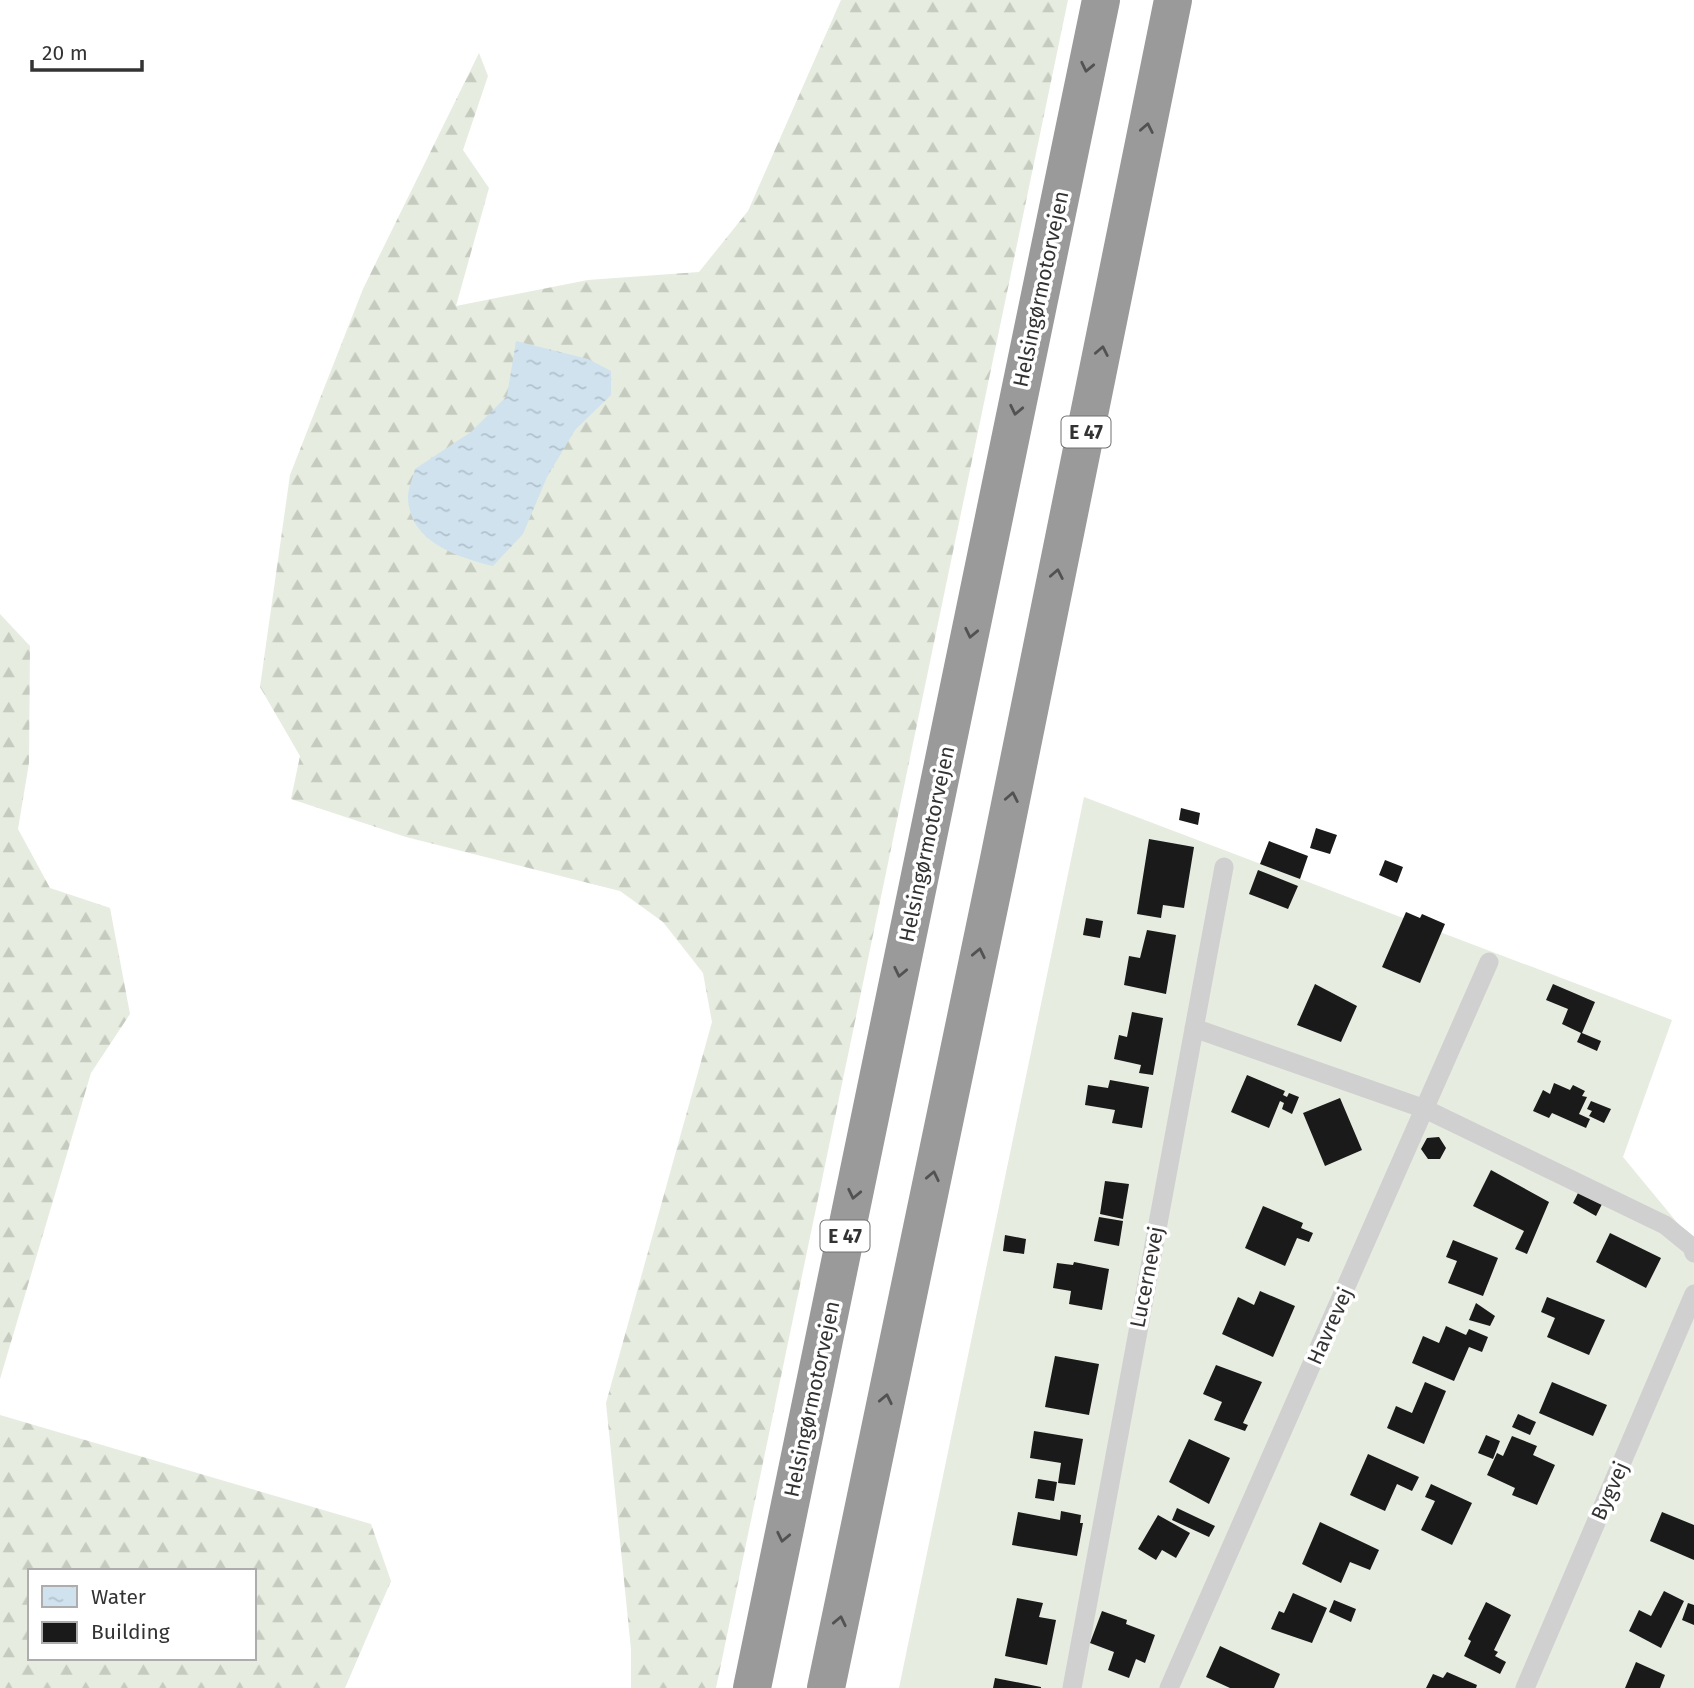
<svg xmlns="http://www.w3.org/2000/svg" width="1694" height="1688" viewBox="0 0 1694 1688" font-family="'Fira Sans',sans-serif">
<style>
.forest{fill:url(#forest-firs);fill-rule:evenodd}
.garden{fill:#e6ecdf}
.water{fill:url(#water-ripples)}
.building{fill:#1a1a1a}
.lines{fill:none;stroke-linecap:round;stroke-linejoin:round}
.service{stroke:#d0d0d0;stroke-width:19}
.motorway{stroke:#9a9a9a;stroke-width:38}
.oneway{stroke:#525252}
.labels{text-anchor:middle;stroke-width:7;stroke-linejoin:round;paint-order:stroke}
.shield{fill:#fff;stroke:#707070;stroke-width:2}
.shield-label{font-size:19px;font-weight:bold;fill:#333}
.street-label{font-size:21px;fill:#333;stroke:#fff}
</style>
<defs>
<pattern id="forest-firs" width="22" height="20" patternUnits="userSpaceOnUse" patternTransform="scale(1.75)"><rect width="22" height="20" fill="#e6ecdf"/><path d="M5 1l3.5 6h-7zM16 11l3.5 6h-7z" fill="#c6cbc0"/></pattern>
<pattern id="water-ripples" width="26" height="14" patternUnits="userSpaceOnUse" patternTransform="scale(1.75)"><rect width="26" height="14" fill="#cfe2ee"/><path d="M2 4q2-2 4 0t4 0M15 11q2-2 4 0t4 0" fill="none" stroke="#b2c2cd"/></pattern>
</defs>
<rect width="100%" height="100%" fill="#fff"/>
<path class="forest" d="M841,0H1068L716,1688H631V1649L606,1403L712,1022L703,973L663,922L620,891L406,837L291,799L300,756L260,687L290,475L363,289L479,53L488,76L463,150L489,188L456,306L588,280L699,272L748,211Z
M0,614L30,646L29,763L18,829L50,888L110,908L130,1014L91,1073L0,1379Z
M0,1415L371,1524L391,1581L345,1688H0ZM30,1571H254V1658H30Z"/>
<path class="garden" d="M1084,797L1672,1020L1623,1157L1694,1243V1688H899Z"/>
<path class="water" d="M516,341L588,359L611,371V395L575,430L547,477L523,534L493,566C457,557 409,542 408,497C408,488 413,478 415,469L471,432L507,396Z"/>
<path class="building" d="M1181,808L1200,813L1198,825L1179,820Z
M1316,828L1337,835L1330,854L1310,848Z
M1149,839L1194,847L1184,908L1163,905L1161,918L1137,914Z
M1269,841L1308,856L1300,879L1260,864Z
M1385,860L1403,867L1397,883L1379,875Z
M1258,870L1298,886L1288,909L1249,894Z
M1406,912L1420,918L1422,914L1445,924L1420,983L1382,967Z
M1086,918L1103,921L1100,938L1083,935Z
M1147,930L1176,935L1166,994L1124,985L1129,956L1140,958Z
M1315,984L1357,1006L1341,1042L1297,1025Z
M1553,984L1595,1002L1582,1033L1601,1041L1597,1051L1577,1042L1581,1033L1562,1024L1568,1009L1546,1000Z
M1132,1012L1163,1018L1153,1075L1139,1073L1141,1065L1114,1059L1119,1035L1127,1037Z
M1247,1075L1285,1091L1283,1095L1287,1097L1289,1093L1299,1097L1292,1114L1282,1109L1284,1103L1280,1101L1269,1128L1231,1112Z
M1110,1080L1149,1087L1142,1128L1112,1123L1115,1110L1085,1105L1088,1085L1108,1088Z
M1554,1083L1570,1090L1573,1085L1585,1091L1582,1096L1587,1097L1579,1114L1590,1119L1586,1128L1552,1113L1549,1118L1533,1111L1543,1090L1550,1094Z
M1340,1098L1362,1150L1325,1166L1303,1113Z
M1591,1101L1611,1109L1604,1123L1589,1116L1592,1111L1587,1109Z
M1439,1137L1446,1148L1440,1159H1428L1421,1149L1427,1138Z
M1491,1170L1549,1202L1527,1254L1515,1249L1524,1231L1473,1206Z
M1105,1181L1129,1184L1123,1219L1100,1214Z
M1579,1191L1602,1204L1596,1216L1573,1203Z
M1263,1206L1303,1223L1301,1228L1313,1233L1309,1242L1297,1238L1285,1266L1245,1248Z
M1099,1217L1123,1221L1119,1246L1094,1241Z
M1610,1233L1661,1258L1646,1288L1596,1262Z
M1005,1235L1026,1239L1024,1254L1003,1251Z
M1453,1240L1498,1258L1483,1296L1448,1283L1457,1261L1446,1257Z
M1074,1262L1109,1269L1102,1310L1069,1304L1071,1291L1053,1288L1057,1263L1073,1265Z
M1260,1291L1295,1306L1273,1357L1222,1334L1238,1297L1254,1305Z
M1547,1297L1605,1320L1589,1355L1547,1337L1555,1318L1541,1312Z
M1476,1303L1495,1316L1490,1326L1469,1320Z
M1446,1326L1466,1335L1469,1329L1488,1337L1482,1352L1469,1347L1454,1381L1412,1363L1423,1336L1439,1343Z
M1055,1356L1099,1364L1089,1415L1045,1407Z
M1216,1365L1262,1382L1243,1423L1248,1425L1245,1431L1214,1420L1222,1402L1203,1394Z
M1425,1382L1446,1391L1424,1444L1387,1428L1396,1406L1412,1413Z
M1552,1382L1607,1405L1593,1436L1539,1413Z
M1518,1414L1536,1422L1530,1435L1512,1427Z
M1034,1431L1083,1439L1075,1485L1058,1483L1061,1463L1030,1458Z
M1486,1435L1500,1441L1493,1459L1478,1453Z
M1512,1436L1537,1446L1533,1455L1555,1465L1537,1505L1512,1495L1515,1488L1487,1475L1497,1453L1503,1456Z
M1189,1439L1230,1458L1209,1504L1169,1482Z
M1368,1454L1419,1477L1412,1491L1397,1484L1385,1511L1350,1495Z
M1038,1479L1057,1482L1054,1501L1035,1498Z
M1431,1484L1472,1503L1452,1545L1421,1530L1435,1501L1425,1497Z
M1177,1508L1215,1526L1209,1537L1172,1520Z
M1061,1511L1081,1515L1080,1523H1083L1077,1556L1012,1545L1018,1512L1060,1520Z
M1662,1512L1694,1525V1560L1650,1541Z
M1158,1515L1190,1533L1176,1558L1162,1550L1156,1560L1138,1549Z
M1320,1522L1379,1550L1370,1570L1350,1562L1341,1583L1302,1564Z
M1664,1591L1684,1601L1661,1648L1629,1631L1639,1610L1651,1616Z
M1293,1593L1327,1608L1312,1643L1271,1629L1279,1611L1284,1613Z
M1017,1598L1043,1603L1039,1617L1056,1620L1047,1665L1005,1656Z
M1334,1600L1356,1609L1351,1622L1329,1612Z
M1486,1602L1511,1615L1494,1650L1498,1652L1495,1656L1506,1662L1500,1674L1464,1656L1471,1641L1468,1639Z
M1688,1603L1694,1605V1625L1682,1620Z
M1102,1611L1127,1620L1126,1624L1155,1635L1145,1663L1136,1659L1129,1678L1108,1670L1114,1652L1090,1643Z
M1220,1646L1280,1674L1274,1688H1230L1206,1677Z
M1636,1662L1665,1675L1660,1688H1625Z
M1447,1672L1477,1685L1476,1688H1426L1433,1674L1443,1678Z
M995,1678L1041,1687V1688H993Z"/>
<g class="lines">
<path class="service" d="M1194,1028L1425,1109L1665,1225L1692,1247L1694,1253
M1072,1688L1224,867
M1169,1688L1489,962
M1525,1688L1694,1294"/>
<path class="motorway" d="M752,1688L1101,0
M826,1688L998,864L1173,0"/>
</g>
<defs><path id="oneway-chevron" d="M-2-3.5L2.5 0L-2 3.5" fill="none" stroke-width="1.6" stroke-linecap="round" stroke-linejoin="round" transform="scale(1.75)"/></defs>
<g class="oneway">
<use href="#oneway-chevron" transform="translate(1087 67) rotate(102)"/>
<use href="#oneway-chevron" transform="translate(1147 128) rotate(-79)"/>
<use href="#oneway-chevron" transform="translate(1102 351) rotate(-79)"/>
<use href="#oneway-chevron" transform="translate(1016 410) rotate(102)"/>
<use href="#oneway-chevron" transform="translate(1057 574) rotate(-79)"/>
<use href="#oneway-chevron" transform="translate(971 633) rotate(102)"/>
<use href="#oneway-chevron" transform="translate(1012 797) rotate(-79)"/>
<use href="#oneway-chevron" transform="translate(979 953) rotate(-78)"/>
<use href="#oneway-chevron" transform="translate(900 972) rotate(102)"/>
<use href="#oneway-chevron" transform="translate(933 1176) rotate(-78)"/>
<use href="#oneway-chevron" transform="translate(854 1194) rotate(102)"/>
<use href="#oneway-chevron" transform="translate(886 1399) rotate(-78)"/>
<use href="#oneway-chevron" transform="translate(783 1537) rotate(102)"/>
<use href="#oneway-chevron" transform="translate(840 1621) rotate(-78)"/>
</g>
<g class="labels">
<g class="shield">
<rect x="1061.5" y="416.5" width="49" height="31" rx="5"/>
<rect x="820.5" y="1220.5" width="49" height="31" rx="5"/>
</g>
<g class="shield-label">
<text x="1086" y="439">E 47</text>
<text x="845" y="1243">E 47</text>
</g>
<g class="street-label">
<text transform="translate(1041 289) rotate(-78)" y="7">Helsingørmotorvejen</text>
<text transform="translate(927 844) rotate(-78)" y="7">Helsingørmotorvejen</text>
<text transform="translate(1147 1277) rotate(-79)" y="7">Lucernevej</text>
<text transform="translate(1330 1326) rotate(-66)" y="7">Havrevej</text>
<text transform="translate(812 1399) rotate(-78)" y="7">Helsingørmotorvejen</text>
<text transform="translate(1610 1491) rotate(-66)" y="7">Bygvej</text>
</g>
</g>
<rect x="28" y="1569" width="228" height="91" fill="#ffffff" stroke="#adadad" stroke-width="2"/>
<rect x="42" y="1586" width="35" height="21" fill="url(#water-ripples)" stroke="#adadad" stroke-width="2"/>
<text x="91" y="1604" font-size="21" fill="#333333">Water</text>
<rect x="42" y="1622" width="35" height="21" fill="#1a1a1a" stroke="#adadad" stroke-width="2"/>
<text x="91" y="1639" font-size="21" fill="#333333">Building</text>
<path d="M32 60v10h110v-10" fill="none" stroke="#333333" stroke-width="3.5"/>
<text x="42" y="60" font-size="21" fill="#333333" stroke="#ffffff" stroke-width="5" paint-order="stroke">20 m</text>
</svg>
